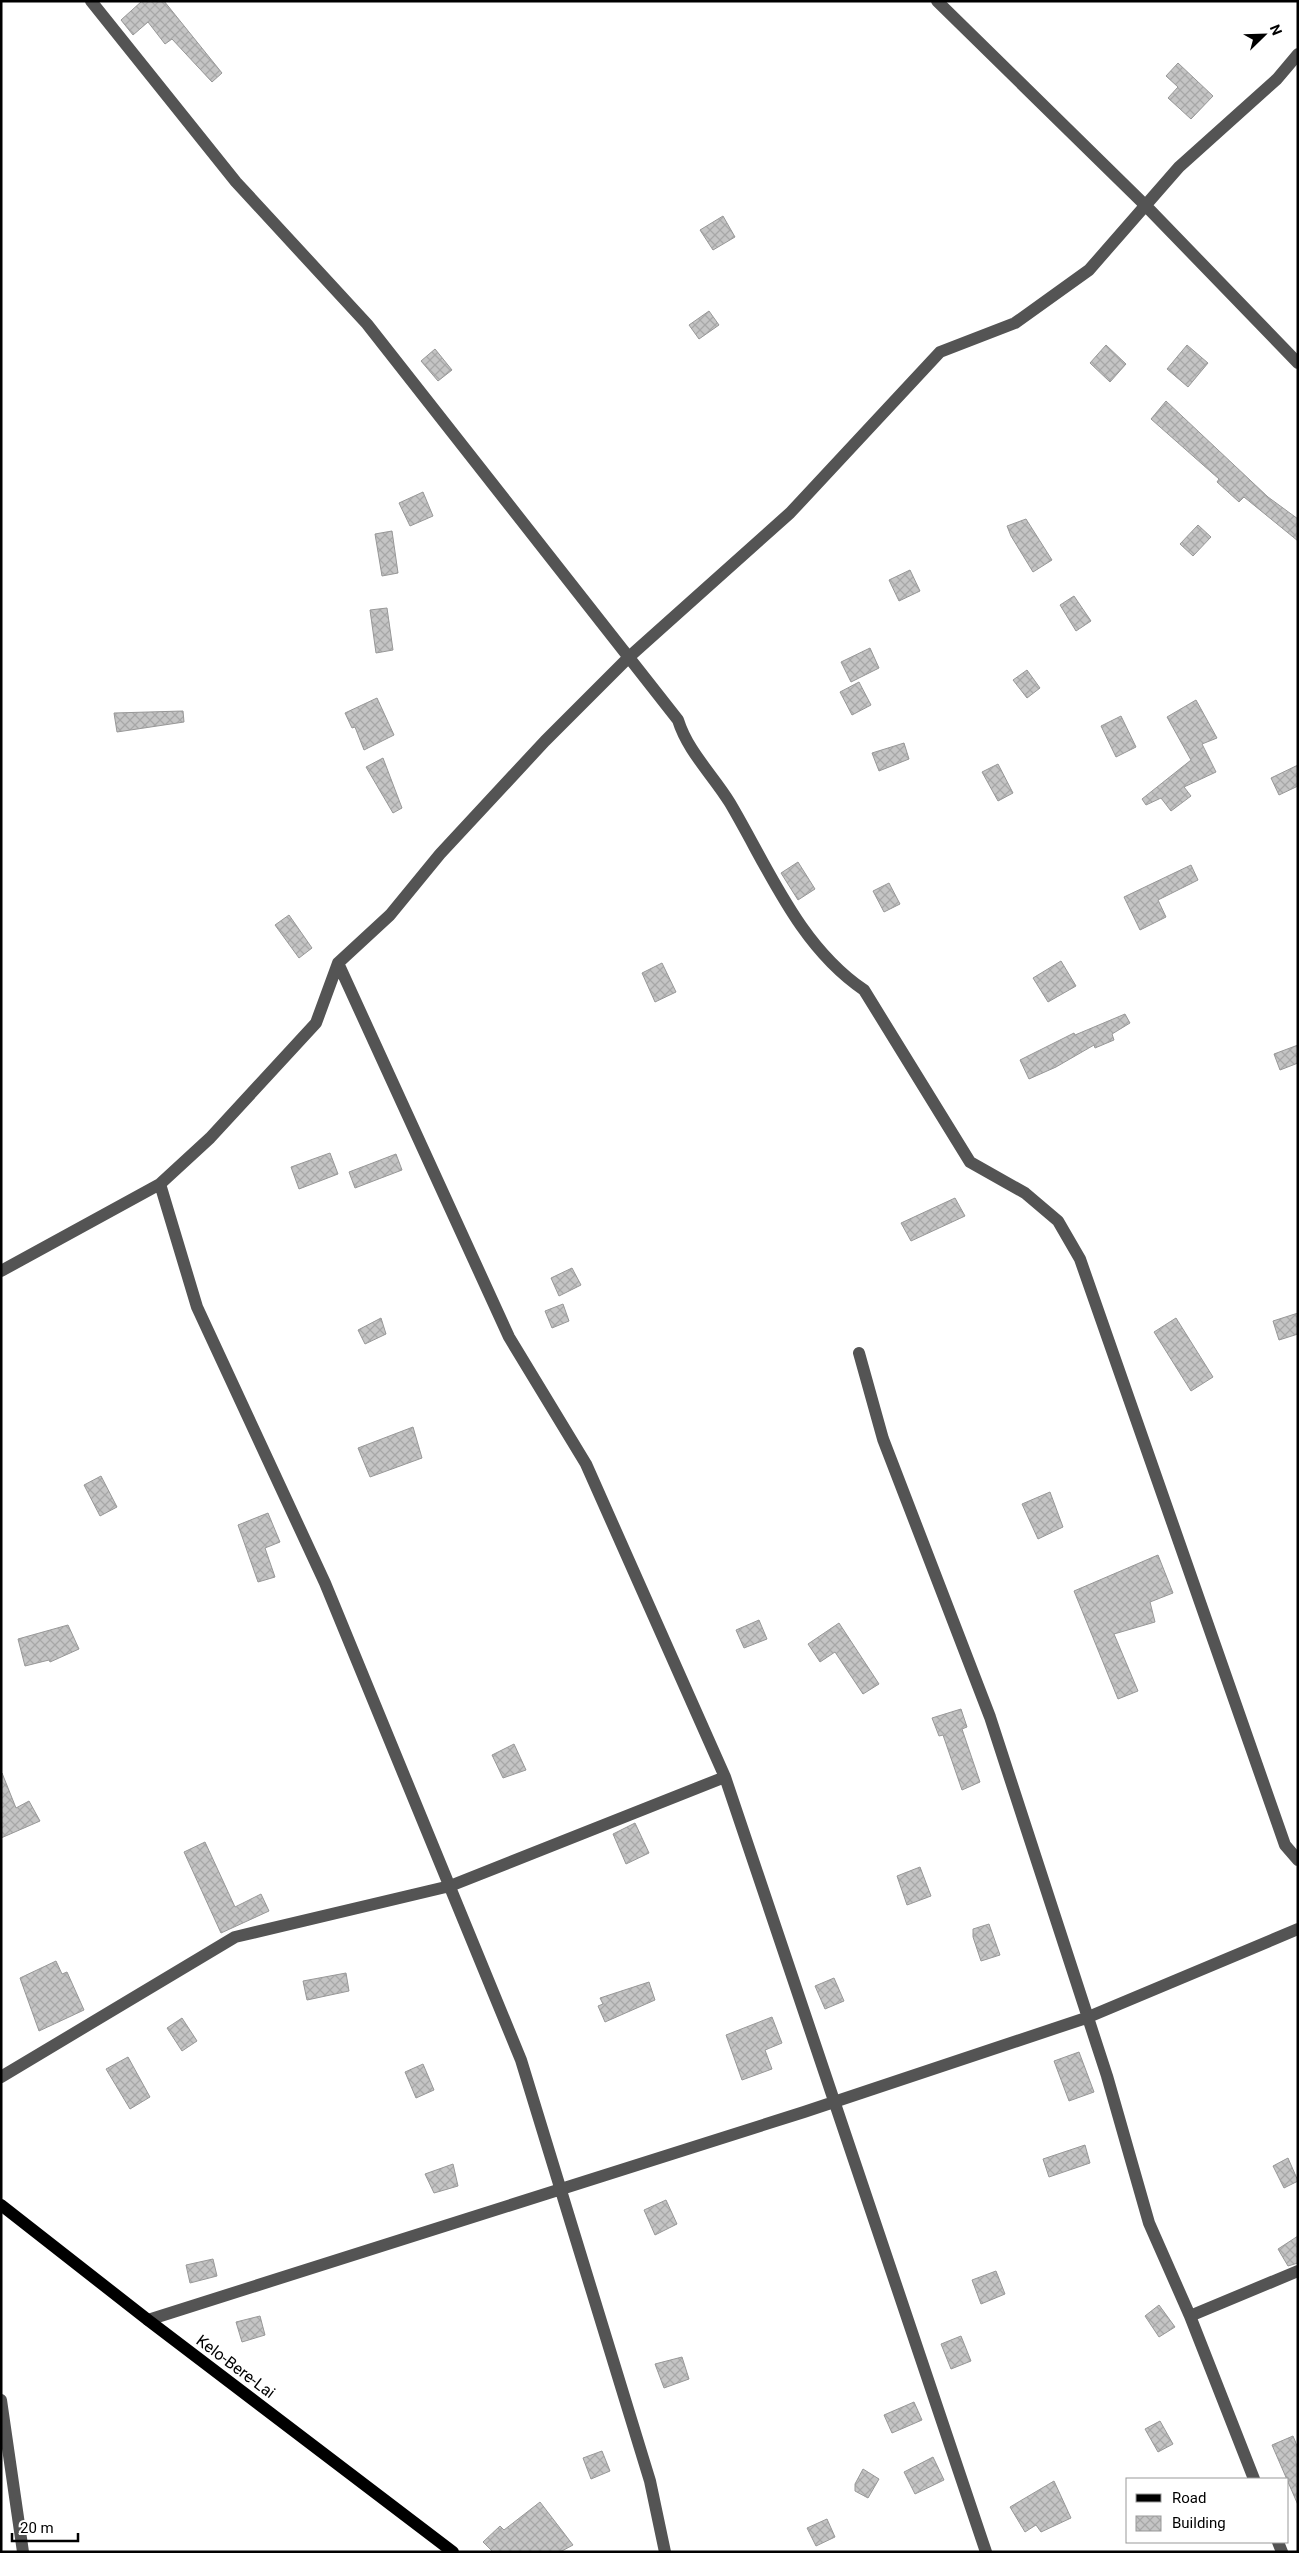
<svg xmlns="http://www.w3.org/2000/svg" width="1299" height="2553" viewBox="0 0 1299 2553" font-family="Roboto,sans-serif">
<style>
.building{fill:url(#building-cross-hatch);stroke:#989898}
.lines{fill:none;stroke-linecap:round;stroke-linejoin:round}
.minor{stroke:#545454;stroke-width:12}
.major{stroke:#000;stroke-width:12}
.labels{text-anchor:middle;stroke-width:4.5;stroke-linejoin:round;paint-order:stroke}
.street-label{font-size:16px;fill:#000;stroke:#fff}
</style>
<defs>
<pattern id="building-cross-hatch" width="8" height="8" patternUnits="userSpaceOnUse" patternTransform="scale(1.25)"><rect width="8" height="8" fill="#c4c4c4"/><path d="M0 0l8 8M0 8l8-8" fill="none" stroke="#a7a7a7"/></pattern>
</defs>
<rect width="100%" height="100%" fill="#fff"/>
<path class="building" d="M142,1H164L222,73L212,82L172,39L165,44L148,22L133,35L121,20Z
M1178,63L1213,96L1191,119L1168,98L1178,87L1166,76Z
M723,216L735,237L713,250L700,230Z
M709,311L719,325L699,339L689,325Z
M1106,345L1126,364L1110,382L1090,363Z
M1187,345L1208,363L1188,387L1167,369Z
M435,349L452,370L438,381L421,361Z
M1166,401L1268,497L1298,519V541L1244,497L1239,502L1217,482L1219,479L1151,419Z
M423,492L433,516L410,526L399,503Z
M1026,519L1052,560L1033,572L1011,536L1007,526Z
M1198,525L1211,537L1193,556L1180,544Z
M392,531L398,573L382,576L375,534Z
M910,570L920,591L899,601L889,580Z
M1074,596L1091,621L1076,631L1060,605Z
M387,608L393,650L376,653L370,610Z
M870,648L879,668L851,682L841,662Z
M1027,670L1040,688L1027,698L1013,680Z
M859,682L871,705L852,715L840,692Z
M377,698L394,735L364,750L355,727L352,728L345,713Z
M1196,700L1217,738L1202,744L1216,772L1184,787L1191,796L1171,811L1161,798L1146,805L1142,799L1191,760L1167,717Z
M183,711L184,722L117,732L114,713Z
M1121,716L1136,747L1116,757L1101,726Z
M904,743L909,759L879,771L872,753Z
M383,758L402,808L393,813L366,767Z
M998,764L1013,793L998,801L982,772Z
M1298,765V786L1279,795L1271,778Z
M798,862L815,889L798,900L781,873Z
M1191,865L1198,880L1158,900L1166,917L1140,930L1124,897Z
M889,883L900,904L884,912L873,891Z
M289,915L312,948L299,958L275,925Z
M1061,961L1076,986L1048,1002L1033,978Z
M662,963L676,992L655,1002L642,973Z
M1125,1014L1130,1023L1112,1034L1114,1040L1095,1048L1094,1045L1056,1067L1029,1079L1020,1060L1074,1033L1075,1035Z
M1298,1045V1063L1280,1070L1274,1054Z
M330,1153L338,1174L299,1189L291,1167Z
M396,1154L402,1170L355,1188L349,1172Z
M955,1198L965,1216L911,1241L901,1223Z
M572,1268L581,1285L559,1296L551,1278Z
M563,1304L569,1321L552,1328L545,1311Z
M1298,1313V1334L1279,1340L1273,1321Z
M381,1318L386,1334L365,1344L358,1330Z
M1176,1318L1213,1377L1191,1391L1154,1332Z
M413,1427L422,1458L370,1477L358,1448Z
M101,1476L117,1507L100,1516L84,1485Z
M1050,1492L1063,1527L1038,1539L1022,1504Z
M268,1513L280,1542L265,1548L275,1577L258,1582L238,1525Z
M1158,1555L1173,1593L1150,1602L1155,1622L1114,1634L1138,1691L1118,1699L1074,1591Z
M759,1620L767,1639L744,1648L736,1630Z
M839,1623L879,1684L863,1694L835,1652L820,1662L808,1644Z
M68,1625L79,1649L50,1662L49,1660L25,1666L18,1639Z
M961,1709L967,1727L962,1729L980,1782L962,1790L943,1735L939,1736L932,1718Z
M514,1744L526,1770L503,1778L492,1755Z
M2,1773L16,1808L29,1801L40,1821L1,1838Z
M635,1823L649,1853L626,1864L613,1834Z
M205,1842L235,1907L261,1894L269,1911L221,1933L184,1852Z
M920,1867L931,1896L907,1905L897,1876Z
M989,1924L1000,1955L981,1961L973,1937V1929Z
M56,1961L62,1974L67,1972L84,2010L39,2031L20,1978Z
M346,1973L349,1991L307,2000L303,1981Z
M834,1978L844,2001L825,2009L815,1986Z
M649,1982L655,2000L605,2022L598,2006L603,2004L600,1998Z
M772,2017L782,2043L765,2050L772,2069L742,2080L726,2035Z
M182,2018L197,2041L182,2051L167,2028Z
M1079,2052L1094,2092L1069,2101L1054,2061Z
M128,2057L150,2097L130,2109L106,2069Z
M423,2064L434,2090L416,2098L405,2072Z
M1085,2145L1090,2163L1049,2177L1043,2159Z
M1288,2158L1298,2181L1284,2188L1273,2166Z
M453,2164L458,2186L434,2193L425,2174Z
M666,2200L677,2224L655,2235L644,2210Z
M1298,2236V2263L1288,2266L1278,2249Z
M213,2259L217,2276L190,2283L186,2265Z
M996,2271L1005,2294L981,2304L972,2280Z
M1159,2305L1175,2327L1159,2337L1145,2316Z
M260,2316L265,2335L242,2342L236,2322Z
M961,2336L971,2361L951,2369L941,2344Z
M682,2357L689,2379L664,2388L655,2364Z
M914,2402L922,2420L892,2433L884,2415Z
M1160,2421L1173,2444L1158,2452L1145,2429Z
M1293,2436L1298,2448V2505L1272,2445Z
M602,2451L610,2471L591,2479L583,2458Z
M933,2457L944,2480L915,2494L904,2472Z
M863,2469L879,2479L868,2498L855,2491V2484Z
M1054,2481L1071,2518L1041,2532L1036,2525L1025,2532L1010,2507Z
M540,2502L573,2545L560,2552H493L483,2542L500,2526L504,2530Z
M827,2519L835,2537L816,2546L807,2528Z"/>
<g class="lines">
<path class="minor" d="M91,1L236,182L367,324L678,720C688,752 713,775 730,803C769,869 799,946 864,990L970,1162L1025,1193L1058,1221L1080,1259L1285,1845L1298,1860
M937,1L1146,206L1298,363
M338,963L509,1337L586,1464L725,1777L986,2552
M160,1184L197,1307L325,1583L521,2060L650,2481L665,2552
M1,1271L160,1184L210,1138L316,1023L338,963L390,915L440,854L545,741L629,657L790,513L940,352L1015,323L1089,270L1179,167L1277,79L1298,54
M859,1353L883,1439L990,1717L1107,2076L1149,2223L1190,2316L1254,2479
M1,2077L235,1937L450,1886L725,1777
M1190,2316L1298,2271
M148,2320L804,2112L1086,2018L1298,1929
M1,2400L23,2552
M1278,2542L1282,2552"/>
<path class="major" d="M1,2205L148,2320L453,2552"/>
</g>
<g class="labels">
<g class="street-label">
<text transform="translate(236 2366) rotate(37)" y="6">Kelo-Bere-Lai</text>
</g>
</g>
<rect width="1299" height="2553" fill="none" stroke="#000000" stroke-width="5"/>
<rect x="1126" y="2478" width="162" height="65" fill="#ffffff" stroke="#999999"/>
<rect x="1136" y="2494" width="25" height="8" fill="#000000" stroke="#999999"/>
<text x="1172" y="2503" font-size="15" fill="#000000">Road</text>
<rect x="1136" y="2516" width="25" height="15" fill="url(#building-cross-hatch)" stroke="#999999"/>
<text x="1172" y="2528" font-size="15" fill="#000000">Building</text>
<g transform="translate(1264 35) rotate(67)" stroke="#ffffff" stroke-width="4" paint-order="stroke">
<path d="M0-4L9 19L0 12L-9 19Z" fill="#000000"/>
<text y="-8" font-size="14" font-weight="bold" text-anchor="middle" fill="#000000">N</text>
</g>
<path d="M12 2533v8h66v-8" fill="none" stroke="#000000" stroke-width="2.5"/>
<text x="20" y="2533" font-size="15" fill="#000000" stroke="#ffffff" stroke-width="4" paint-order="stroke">20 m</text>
</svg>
